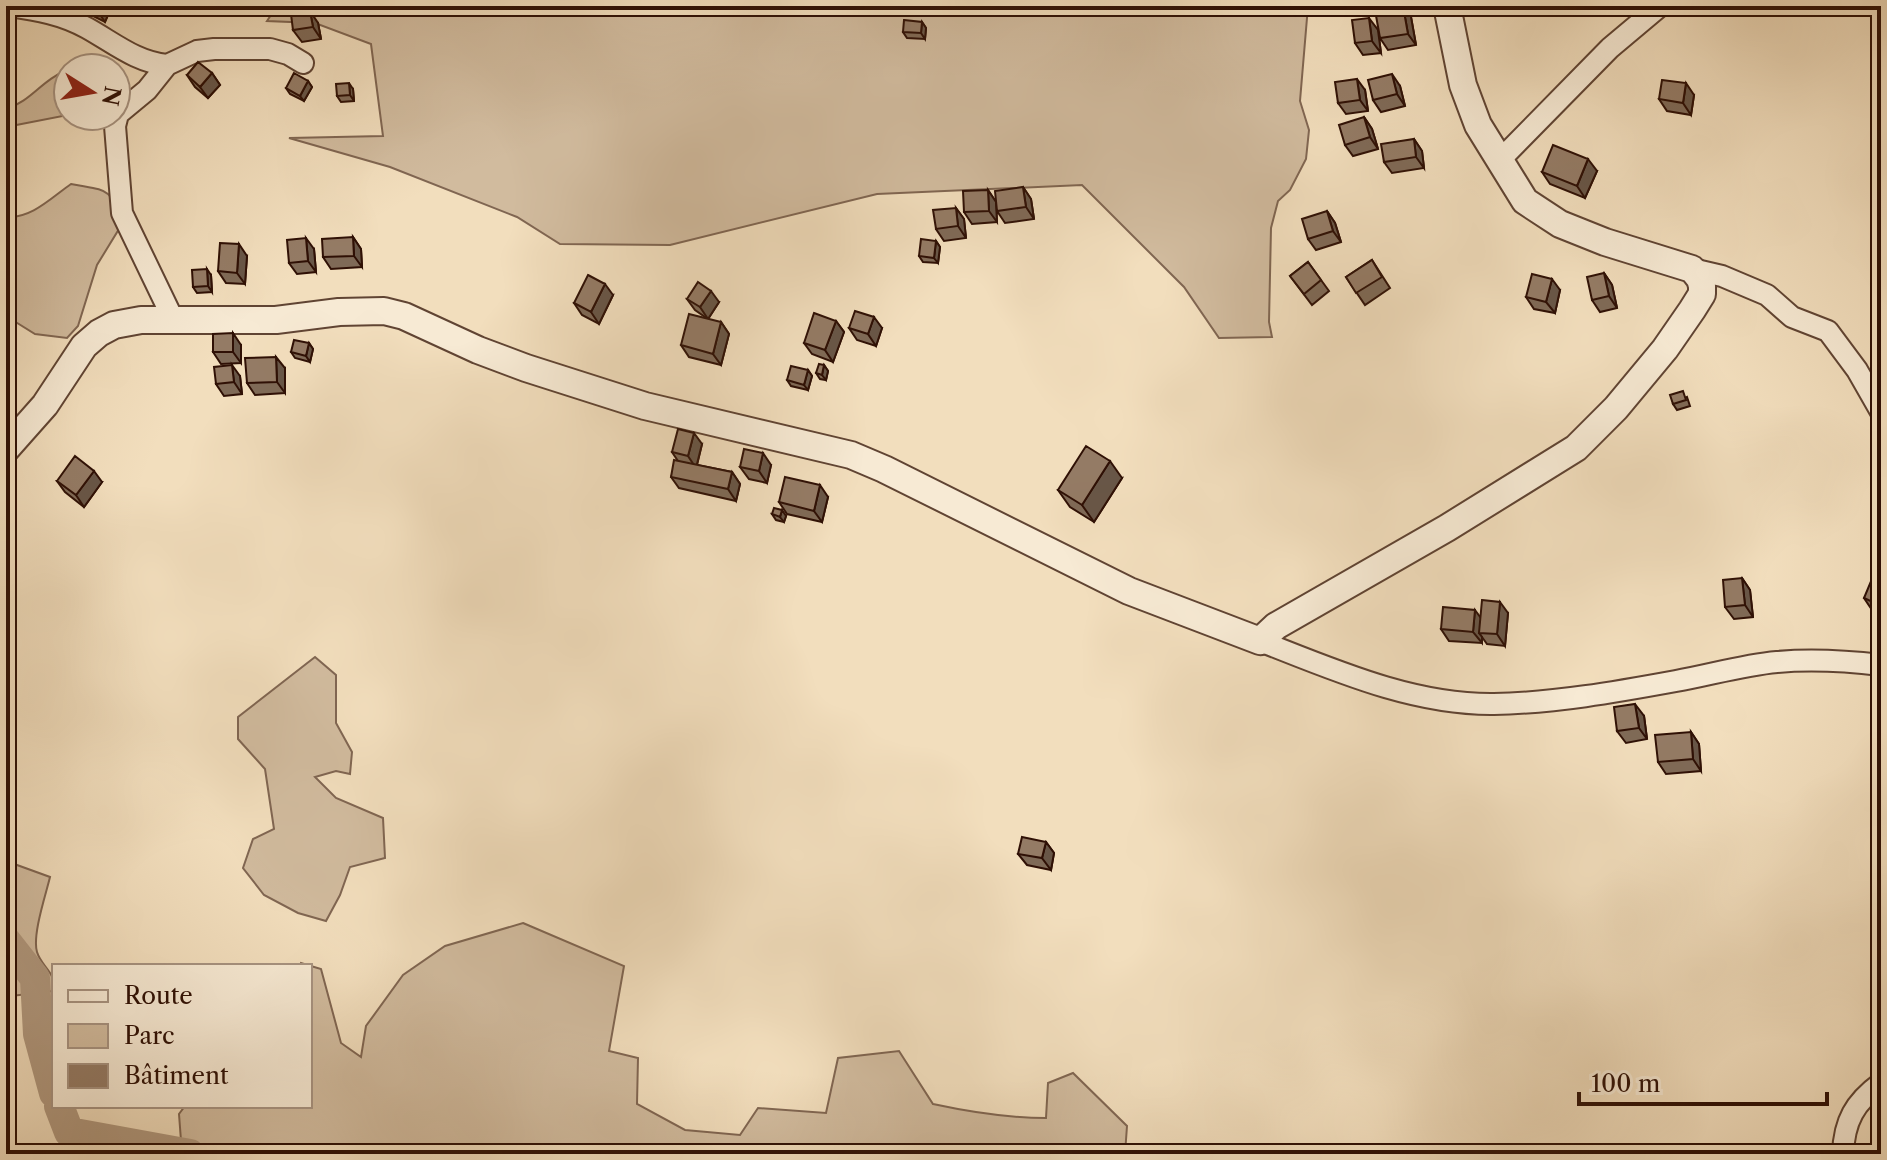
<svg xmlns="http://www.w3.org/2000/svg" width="1887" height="1160" viewBox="0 0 1887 1160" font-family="'Libre Caslon Text',serif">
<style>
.green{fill:#d1bb9e;stroke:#806652;stroke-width:2}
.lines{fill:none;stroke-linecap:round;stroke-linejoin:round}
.river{stroke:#b0987e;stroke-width:30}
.minor-casing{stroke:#604433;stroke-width:24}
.tertiary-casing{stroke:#604433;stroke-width:30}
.minor{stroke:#f7ead4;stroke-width:20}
.tertiary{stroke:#f7ead4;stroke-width:26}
.wall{fill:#7f6a57;stroke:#2f1005;stroke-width:2}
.shaded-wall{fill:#685647;stroke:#2f1005;stroke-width:2}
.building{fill:#947b65;stroke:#2f1005;stroke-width:2}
</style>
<rect width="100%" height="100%" fill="#f2debd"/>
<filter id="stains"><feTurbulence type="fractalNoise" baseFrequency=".0025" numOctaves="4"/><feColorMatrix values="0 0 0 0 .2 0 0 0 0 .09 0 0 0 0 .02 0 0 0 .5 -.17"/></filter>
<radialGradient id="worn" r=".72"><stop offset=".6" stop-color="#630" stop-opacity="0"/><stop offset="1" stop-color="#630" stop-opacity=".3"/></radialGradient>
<path class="green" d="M277,6H1308L1300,101L1309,130L1306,159L1290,190L1278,201L1271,228L1269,322L1272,337L1219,338L1184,287L1082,185L877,194L670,245L560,244L517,217L390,167L289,138L383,136L371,44L315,23L267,21Z
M68,70V115L6,127V109C32,101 42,79 68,70Z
M71,184C108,191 110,186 122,224L97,265L78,326L67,338L35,334L6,316V217C31,219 51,198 71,184Z
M315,657L336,675V723L352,752L350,774L336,771L315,777L336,798L383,818L385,858L350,867L340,895L326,921L298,913L264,895L243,868L253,839L274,829L265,769L238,739V717Z
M6,861L50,877C46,894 32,935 37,952C42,968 57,972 53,991L11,996L6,993Z
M523,923L624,966L609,1051L638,1058L637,1104L685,1130L740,1135L758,1108L826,1113L838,1058L899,1051L933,1104C970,1112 1008,1118 1046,1118L1048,1083L1073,1073L1127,1126L1125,1154H967L956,1150L907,1154H339L324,1147L293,1154H182L179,1114L185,1106H310V966H300L301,963L321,969L341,1043L361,1057L366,1026L403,975L445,946Z"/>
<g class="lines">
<path class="river" d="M6,941L35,978L38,1034L54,1093
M59,1106L69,1132L190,1154"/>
<g class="minor-casing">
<path id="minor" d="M9,6C37,10 62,14 87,28C114,43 136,62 167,65L147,90L118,114L115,126L122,213L174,321
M167,65L197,51L214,49H270L288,54L303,63
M1501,159L1610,48L1660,6
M1692,269L1722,276L1767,295L1792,317L1828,331L1857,370L1881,412
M1260,641C1334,670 1413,705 1494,704C1554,703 1616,692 1676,681C1710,675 1743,665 1777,662C1811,659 1847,661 1881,665
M1843,1154C1844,1121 1855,1102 1881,1083"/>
</g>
<g class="tertiary-casing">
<path id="tertiary" d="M6,449L45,405L84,346L99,333L114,325L141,320H276L339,312L384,311L404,316L478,350L526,368L645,406L851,455L884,469L1129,591L1260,641L1276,626L1447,528L1576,448L1616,408L1665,349L1692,310L1702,294V286L1700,279L1692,269L1605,242L1560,224L1525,201L1478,125L1463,85L1447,6"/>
</g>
<use href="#minor" class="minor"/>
<use href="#tertiary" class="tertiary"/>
</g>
<path class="wall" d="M91,6H112L105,22L93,16L89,10Z
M1411,17L1416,45L1388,50L1380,38Z
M922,22L926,28L925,39L907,38L903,32Z
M318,23L321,39L302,42L293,30Z
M1378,30L1381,53L1363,55L1355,43Z
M212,73L220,85L208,98L195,87L187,75Z
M308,81L312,87L304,101L290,94L286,88Z
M1400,86L1405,106L1381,112L1373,100Z
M353,89L354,101L341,102L337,96Z
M1365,90L1368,111L1346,114L1338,103Z
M1694,95L1691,115L1667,111L1659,99Z
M1364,117L1372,129L1378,149L1353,156L1345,145Z
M1414,139L1422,151L1424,168L1392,173L1384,162Z
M1597,171L1585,198L1550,184L1542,172Z
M1023,187L1031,199L1034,219L1005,223L997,211L996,203L997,222L972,224L964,212L988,190L996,202Z
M956,208L964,219L966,238L944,241L936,229Z
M1327,211L1335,223L1341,242L1316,250L1308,239Z
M353,237L361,249L362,267L331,269L323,257Z
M936,241L940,247L938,263L923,262L919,256Z
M314,249L316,272L297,274L289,263Z
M247,256L245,284L226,283L218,271Z
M1372,260L1390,288L1365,305L1346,277Z
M1308,262L1329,291L1312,305L1290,276Z
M1604,273L1612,285L1617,308L1600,312L1592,300Z
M211,275L212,292L197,293L193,287Z
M1560,290L1555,313L1534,309L1526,297Z
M613,295L599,324L582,315L574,303Z
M687,299L719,302L708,319L695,310Z
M836,321L844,332L833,362L812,354L804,343Z
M721,322L729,334L721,365L689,357L681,345Z
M849,328H882L876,346L857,340Z
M309,343L313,349L310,362L295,358L291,352Z
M241,345V363L221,364L213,352Z
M824,365L828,371L826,380L820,379L816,373Z
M285,368V393L255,395L247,383Z
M808,370L812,376L808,390L791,386L787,380Z
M240,376L242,394L224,396L216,384Z
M1687,397L1690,406L1677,410L1673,404Z
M702,444L697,465L732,472L740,484L736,501L679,488L671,477L678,461L672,452Z
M771,465L767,483L749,479L740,467Z
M1122,478L1094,522L1070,507L1058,490Z
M57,481L102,482L84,507L65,492Z
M828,497L822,522L787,514L779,502Z
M772,514L786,516L784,522L776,520Z
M1881,577V614L1872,610L1864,598Z
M1742,578L1750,590L1753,617L1734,619L1725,607Z
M1508,613L1505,646L1487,644L1482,637V643L1449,641L1441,629L1480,617Z
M1644,716L1647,739L1626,743L1617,731Z
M1691,732L1699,744L1701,771L1666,774L1658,762Z
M1046,842L1054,853L1051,870L1027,865L1018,854Z"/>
<path class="shaded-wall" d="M106,6H112L105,22L101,16Z
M1403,6L1411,17L1416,45L1408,34Z
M310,11L318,23L321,39L313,27Z
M1369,18L1378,30L1381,53L1372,41Z
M922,22L926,28L925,39L921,33Z
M212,73L220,85L208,98L200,87Z
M1392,74L1400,86L1405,106L1397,94Z
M1357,79L1365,90L1368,111L1360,100Z
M308,81L312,87L304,101L300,96Z
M349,83L353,89L354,101L350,95Z
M1686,83L1694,95L1691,115L1683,103Z
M1364,117L1372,129L1378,149L1370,137Z
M1414,139L1422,151L1424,168L1416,157Z
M1588,159L1597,171L1585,198L1577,186Z
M1023,187L1031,199L1034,219L1026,207Z
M988,190L996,202L997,222L989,211Z
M956,208L964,219L966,238L958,226Z
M1327,211L1335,223L1341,242L1333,231Z
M353,237L361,249L362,267L354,256Z
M306,238L314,249L316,272L308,261Z
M936,241L940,247L938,263L934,258Z
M239,244L247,256L245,284L237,273Z
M207,269L211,275L212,292L208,286Z
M1604,273L1612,285L1617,308L1609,296Z
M1552,279L1560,290L1555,313L1546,302Z
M605,284L613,295L599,324L591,312Z
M711,291L719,302L708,319L700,307Z
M874,317L882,328L876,346L868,334Z
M836,321L844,332L833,362L825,350Z
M721,322L729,334L721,365L713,354Z
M233,333L241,345V363L233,352Z
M309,343L313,349L310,362L306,356Z
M276,357L285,368V393L277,382Z
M232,365L240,376L242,394L234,382Z
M824,365L828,371L826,380L822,375Z
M808,370L812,376L808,390L804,385Z
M694,433L702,444L696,468L688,456Z
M763,453L771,465L767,483L759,471Z
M1110,461L1122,478L1094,522L1082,505Z
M94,471L102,482L84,507L76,495Z
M732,472L740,484L736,501L728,489Z
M820,485L828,497L822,522L814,511Z
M782,510L786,516L784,522L780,517Z
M1742,578L1750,590L1753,617L1745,605Z
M1500,602L1508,613L1505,646L1497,634Z
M1475,610L1483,621L1479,633L1482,637V643L1473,632Z
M1635,704L1644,716L1647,739L1639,728Z
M1691,732L1699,744L1701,771L1693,759Z
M1046,842L1054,853L1051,870L1042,858Z"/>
<path class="building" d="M91,6H106L101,16L89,10Z
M1398,6H1403L1408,34L1380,38L1375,10Z
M310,11L313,27L293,30L291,14Z
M1369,18L1372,41L1355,43L1352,20Z
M904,20L922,22L921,33L903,32Z
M198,62L212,73L200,87L187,75Z
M294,73L308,81L300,96L286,88Z
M1392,74L1397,94L1373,100L1368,80Z
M1357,79L1360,100L1338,103L1335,82Z
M1662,80L1686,83L1683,103L1659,99Z
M349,83L350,95L337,96L336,84Z
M1364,117L1370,137L1345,145L1339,125Z
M1414,139L1416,157L1384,162L1381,144Z
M1553,145L1588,159L1577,186L1542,172Z
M1023,187L1026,207L997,211L995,191Z
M988,190L989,211L964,212L963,191Z
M956,208L958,226L936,229L933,210Z
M1327,211L1333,231L1308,239L1302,219Z
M353,237L354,256L323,257L322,239Z
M306,238L308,261L289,263L287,240Z
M921,239L936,241L934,258L919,256Z
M220,243L239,244L237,273L218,271Z
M1372,260L1382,277L1356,293L1346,277Z
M1308,262L1321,280L1304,294L1290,276Z
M207,269L208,286L193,287L192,270Z
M1604,273L1609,296L1592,300L1587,277Z
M1532,274L1552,279L1546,302L1526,297Z
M588,275L605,284L591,312L574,303Z
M698,282L711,291L700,307L687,299Z
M855,311L874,317L868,334L849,328Z
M814,313L836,321L825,350L804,343Z
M689,314L721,322L713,354L681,345Z
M233,333V352H213V334Z
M294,340L309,343L306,356L291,352Z
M276,357L277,382L247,383L245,358Z
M819,364L824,365L822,375L816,373Z
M232,365L234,382L216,384L214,367Z
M791,366L808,370L804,385L787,380Z
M1683,391L1686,400L1673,404L1670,395Z
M678,429L694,433L688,456L672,452Z
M1086,446L1110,461L1082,505L1058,490Z
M744,449L763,453L759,471L740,467Z
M75,456L94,471L76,495L57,481Z
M674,460L732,472L728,489L671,477Z
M785,477L820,485L814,511L779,502Z
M774,508L782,510L780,517L772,514Z
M1874,574L1881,577V606L1864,598Z
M1742,578L1745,605L1725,607L1723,580Z
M1482,600L1500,602L1497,634L1479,633Z
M1443,607L1475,610L1473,632L1441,629Z
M1635,704L1639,728L1617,731L1614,707Z
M1691,732L1693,759L1658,762L1655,735Z
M1022,837L1046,842L1042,858L1018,854Z"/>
<rect width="1887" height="1160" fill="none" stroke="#f2debd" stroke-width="32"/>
<rect x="8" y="8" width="1871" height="1144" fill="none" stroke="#2f1005" stroke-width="4"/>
<rect x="16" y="16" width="1855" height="1128" fill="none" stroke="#2f1005" stroke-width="2"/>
<rect x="52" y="964" width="260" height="144" fill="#f7ead4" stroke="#a79381" stroke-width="2"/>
<rect x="68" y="990" width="40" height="12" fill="#f7ead4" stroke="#a79381" stroke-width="2"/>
<text x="124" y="1004" font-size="24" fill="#2f1005">Route</text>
<rect x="68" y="1024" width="40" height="24" fill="#d1bb9e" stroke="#a79381" stroke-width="2"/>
<text x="124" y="1044" font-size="24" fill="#2f1005">Parc</text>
<rect x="68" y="1064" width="40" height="24" fill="#947b65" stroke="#a79381" stroke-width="2"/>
<text x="124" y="1084" font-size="24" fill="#2f1005">Bâtiment</text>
<g transform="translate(92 92) rotate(101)"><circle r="38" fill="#f7ead4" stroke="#a79381" stroke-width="2"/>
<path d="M0-6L14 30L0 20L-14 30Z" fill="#8f2418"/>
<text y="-12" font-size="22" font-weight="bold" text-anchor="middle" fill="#2f1005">N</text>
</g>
<path d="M1579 1092v12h248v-12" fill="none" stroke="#2f1005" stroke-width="4"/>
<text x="1591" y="1092" font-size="24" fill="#2f1005" stroke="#f7ead4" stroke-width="6" paint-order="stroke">100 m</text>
<rect width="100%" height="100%" filter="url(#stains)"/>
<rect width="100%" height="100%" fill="url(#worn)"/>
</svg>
